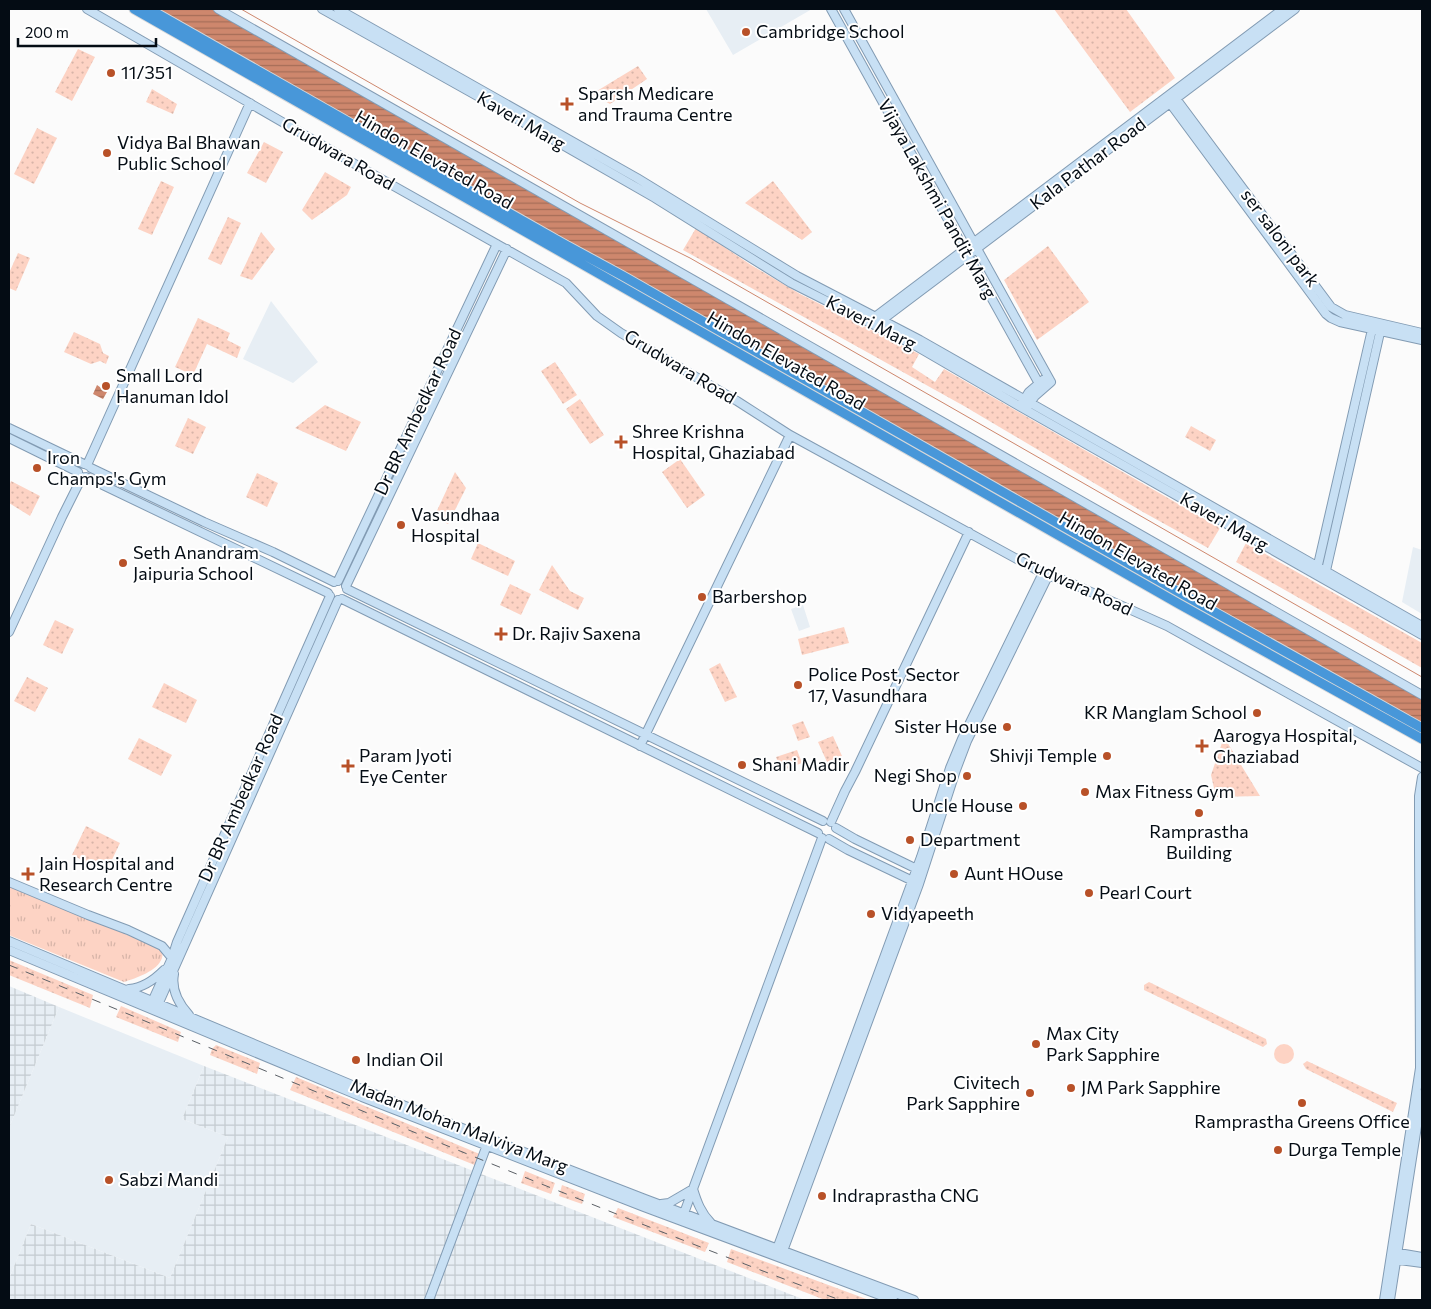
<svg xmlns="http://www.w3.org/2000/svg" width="1431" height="1309" viewBox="0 0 1431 1309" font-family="Commissioner,sans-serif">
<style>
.built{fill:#e7eef4}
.industrial{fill:url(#industrial-grid)}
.grass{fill:url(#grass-tufts)}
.park{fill:url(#park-dots)}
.garden{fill:#fdd3c4}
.water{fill:url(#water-rules)}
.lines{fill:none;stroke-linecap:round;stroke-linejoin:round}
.stream{stroke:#ce876d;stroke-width:1}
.secondary-casing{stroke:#829bb3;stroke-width:10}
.highway-casing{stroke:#d7d8d9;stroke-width:11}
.secondary{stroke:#c8e0f4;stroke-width:8}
.highway{stroke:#4897d9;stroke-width:9}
.rail{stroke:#5a5f65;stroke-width:1;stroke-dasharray:9 9;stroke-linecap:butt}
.poi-dot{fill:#b85128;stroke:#fff;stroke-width:2}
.labels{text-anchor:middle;stroke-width:4;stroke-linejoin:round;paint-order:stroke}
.poi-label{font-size:18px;fill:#040c14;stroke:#fff;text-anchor:start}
.street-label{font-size:18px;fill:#040c14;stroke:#fff}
</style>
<defs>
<pattern id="industrial-grid" width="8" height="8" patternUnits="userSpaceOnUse" patternTransform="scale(1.25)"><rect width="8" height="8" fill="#e7eef4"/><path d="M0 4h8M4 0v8" fill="none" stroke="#c4cbd0"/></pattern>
<pattern id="grass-tufts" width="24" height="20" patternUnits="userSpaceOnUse" patternTransform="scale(1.25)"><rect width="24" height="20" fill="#fdd3c4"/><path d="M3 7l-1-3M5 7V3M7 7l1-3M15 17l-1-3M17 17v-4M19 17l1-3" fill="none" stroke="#d7b4a8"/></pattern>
<pattern id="park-dots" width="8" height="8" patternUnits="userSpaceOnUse" patternTransform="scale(1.25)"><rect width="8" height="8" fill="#fdd3c4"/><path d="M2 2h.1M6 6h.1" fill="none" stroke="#d7b4a8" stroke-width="1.8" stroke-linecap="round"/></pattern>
<pattern id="water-rules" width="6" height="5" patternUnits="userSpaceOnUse" patternTransform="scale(1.25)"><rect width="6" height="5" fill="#ce876d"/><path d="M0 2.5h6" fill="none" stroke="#a56d58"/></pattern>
</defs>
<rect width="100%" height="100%" fill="#fbfbfb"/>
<path class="built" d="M706,9H812L733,55Z
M271,301L318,362L293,383L243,359Z
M1413,547L1422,550V614L1402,602Z
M803,605L810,627L799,631L791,609Z
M59,1007L204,1066L182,1119L228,1137L170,1278L31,1224L9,1279V1128Z"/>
<path class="industrial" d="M9,986L59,1007L9,1128Z
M204,1066L805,1300H9V1279L31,1224L170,1278L228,1137L182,1119Z"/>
<path class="grass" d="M9,886L162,949C162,952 163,955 162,958C158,971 136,978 124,982L9,935Z"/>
<path class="park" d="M1054,9H1126L1175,78L1130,112Z
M78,49L95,57L72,101L55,92Z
M638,66L647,79L610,104L592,94Z
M152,89L177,104L173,114L146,102Z
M37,128L57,138L34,184L14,174Z
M264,142L283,152L266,183L247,173Z
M325,172L351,187L347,195L312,220L302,210Z
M161,181L174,187L152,235L138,229Z
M773,181L812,232L802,240L745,203Z
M228,217L241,223L221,265L208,259Z
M696,228L751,265L800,294L919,354L912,367L935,382L944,369L1220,528L1208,548L1143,512L964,406L683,250Z
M261,232L275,249L252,280L240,276Z
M1048,246L1089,302L1037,340L1004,280Z
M18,253L30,258L16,291L9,288V273Z
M198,318L230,333L227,340L241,347L237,358L207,344L193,375L175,367Z
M74,332L100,344L103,353L109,356L106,364L100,361L91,364L64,352Z
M555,362L577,395L563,404L541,371Z
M580,399L604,435L590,444L566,409Z
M325,405L361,422L346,451L295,428Z
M188,418L206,427L193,454L175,446Z
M1191,426L1216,440L1210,451L1185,437Z
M680,459L705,495L687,508L662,472Z
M455,472L466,488L448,524L434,517Z
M257,473L278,483L267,507L246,497Z
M11,481L40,496L30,516L9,503V486Z
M478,543L515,561L508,576L471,559Z
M1246,543L1422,643V668L1236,562Z
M552,565L570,591L584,598L578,610L539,590Z
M510,584L531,594L521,615L500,605Z
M55,620L74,629L62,654L43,645Z
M844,627L849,643L802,655L798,639Z
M720,663L737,697L725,702L709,669Z
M27,677L48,688L35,712L14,701Z
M164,683L197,700L186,723L152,707Z
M803,721L810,737L798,741L792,725Z
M833,736L842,756L827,762L818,742Z
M1224,737L1260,796L1216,797L1211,775Z
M139,738L172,755L161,776L128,759Z
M797,750L802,763L781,771L776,757Z
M86,826L120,843L106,872L72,855Z
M9,960L93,995L90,1008L9,975Z
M1149,982L1266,1039L1267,1044L1263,1047L1144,990V985Z
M121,1006L181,1032L178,1042L116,1017Z
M216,1045L260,1063L257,1074L210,1055L212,1049Z
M1307,1061L1397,1103L1393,1112L1306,1069L1303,1064Z
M296,1077L482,1155L477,1166L290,1090Z
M525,1171L555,1183L551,1194L521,1183Z
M562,1185L585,1194L582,1204L559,1196Z
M618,1208L709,1243L705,1252L613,1217Z
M731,1249L869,1300H825L727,1262Z"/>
<path class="garden" d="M1274 1054a10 10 0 1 1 20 0a10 10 0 1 1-20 0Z"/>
<path class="water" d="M152,9H211L1010,465L1422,698V734L1384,713Z
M97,385L107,392L103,399L93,394Z"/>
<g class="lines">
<path class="stream" d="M241,9L580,203L690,258L1422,677"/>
<g class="secondary-casing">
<path id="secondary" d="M87,9L360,167L566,283L597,316L621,333L737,401L790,435L1048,576L1064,580L1167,626L1422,768
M218,9L1422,695
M322,9L479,97L655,198L791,283L916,346L1019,406L1422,635
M338,9L637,178L797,276L920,340L1422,626
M831,9L1042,389
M844,9L1051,382L1035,396L1028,406
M1174,96L1331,307L1345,315L1422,333
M1167,99L1326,314L1331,318L1340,322L1422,340
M874,319L875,317L1283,9
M880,323L882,320L1295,9
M1022,403L1029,392L1043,380
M9,428L84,464
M9,438L78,472
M87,465L250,103
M91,468L204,522L273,552L334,582
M86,477L328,593
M1317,569L1373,325
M1325,575L1381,328
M338,581L497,244
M346,586L507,249
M347,589L823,821
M342,599L818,833
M9,632L62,517L82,477
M640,746L790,435
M831,822L845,791L855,772L969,532
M836,828L855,839L921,871
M829,839L848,850L917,883
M9,882L88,915L128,930L162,946L172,958
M9,941L364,1090L645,1199L914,1300
M9,950L362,1097L644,1207L893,1300
M174,974C171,990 178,1003 189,1015
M129,989C143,988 154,980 164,970
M151,1004L172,958L177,942L330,596
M157,1007L338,600
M661,1204L669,1203L693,1189C697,1202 701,1213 711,1223
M683,1216L822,838
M777,1249L921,857L950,768L962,739L1043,573
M783,1251L919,884L956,770L967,741L1048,576
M1393,1252L1422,1257
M1392,1259L1422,1263
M429,1300L487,1145
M1384,1300L1420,1068L1419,847V796L1422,777
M1390,1300L1422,1094"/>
</g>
<g class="highway-casing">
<path id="highway" d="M134,9L1179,604L1422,739
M149,9L562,243L623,276L1184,595L1422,728"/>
</g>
<use href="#secondary" class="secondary"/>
<use href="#highway" class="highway"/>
<path class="rail" d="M9,965C285,1078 560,1196 840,1300"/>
</g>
<g class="poi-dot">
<circle cx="746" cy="32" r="5"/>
<circle cx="111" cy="73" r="5"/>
<path d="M564.5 96.5h5v5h5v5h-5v5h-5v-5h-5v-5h5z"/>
<circle cx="107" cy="153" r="5"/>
<circle cx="106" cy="386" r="5"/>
<path d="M618.5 434.5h5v5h5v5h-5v5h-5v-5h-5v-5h5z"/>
<circle cx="37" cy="468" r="5"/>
<circle cx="401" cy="525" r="5"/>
<circle cx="123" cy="563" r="5"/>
<circle cx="702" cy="597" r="5"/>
<path d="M498.5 626.5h5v5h5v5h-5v5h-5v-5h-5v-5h5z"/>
<circle cx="798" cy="685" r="5"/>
<circle cx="1257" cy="713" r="5"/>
<circle cx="1007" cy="727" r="5"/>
<path d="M1199.5 738.5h5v5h5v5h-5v5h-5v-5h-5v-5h5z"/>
<circle cx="1107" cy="756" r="5"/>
<circle cx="742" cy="765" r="5"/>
<path d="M345.5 758.5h5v5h5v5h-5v5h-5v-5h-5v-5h5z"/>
<circle cx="967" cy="776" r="5"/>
<circle cx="1085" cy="792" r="5"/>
<circle cx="1023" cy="806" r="5"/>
<circle cx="1199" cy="813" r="5"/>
<circle cx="910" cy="840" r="5"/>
<path d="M25.5 866.5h5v5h5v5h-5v5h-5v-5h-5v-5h5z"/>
<circle cx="954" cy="874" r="5"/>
<circle cx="1089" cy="893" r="5"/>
<circle cx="871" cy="914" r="5"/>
<circle cx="1036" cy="1044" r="5"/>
<circle cx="356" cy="1060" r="5"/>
<circle cx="1071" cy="1088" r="5"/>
<circle cx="1030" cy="1093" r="5"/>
<circle cx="1302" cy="1103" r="5"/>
<circle cx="1278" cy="1150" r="5"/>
<circle cx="109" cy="1180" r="5"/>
<circle cx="822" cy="1196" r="5"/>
</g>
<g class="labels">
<g class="poi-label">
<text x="756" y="38">Cambridge School</text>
<text x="121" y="79">11/351</text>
<text x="578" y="100">Sparsh Medicare<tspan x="578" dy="21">and Trauma Centre</tspan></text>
<text x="117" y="149">Vidya Bal Bhawan<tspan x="117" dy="21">Public School</tspan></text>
<text x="116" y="382">Small Lord<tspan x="116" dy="21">Hanuman Idol</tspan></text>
<text x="632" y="438">Shree Krishna<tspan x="632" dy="21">Hospital, Ghaziabad</tspan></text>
<text x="47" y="464">Iron<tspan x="47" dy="21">Champs's Gym</tspan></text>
<text x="411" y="521">Vasundhaa<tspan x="411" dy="21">Hospital</tspan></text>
<text x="133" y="559">Seth Anandram<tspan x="133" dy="21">Jaipuria School</tspan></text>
<text x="712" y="603">Barbershop</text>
<text x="512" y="640">Dr. Rajiv Saxena</text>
<text x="808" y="681">Police Post, Sector<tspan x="808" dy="21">17, Vasundhara</tspan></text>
<text x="1247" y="719" text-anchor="end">KR Manglam School</text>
<text x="997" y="733" text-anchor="end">Sister House</text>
<text x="1213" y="742">Aarogya Hospital,<tspan x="1213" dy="21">Ghaziabad</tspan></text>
<text x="359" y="762">Param Jyoti<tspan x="359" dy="21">Eye Center</tspan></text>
<text x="1097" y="762" text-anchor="end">Shivji Temple</text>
<text x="752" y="771">Shani Madir</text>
<text x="957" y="782" text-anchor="end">Negi Shop</text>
<text x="1095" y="798">Max Fitness Gym</text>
<text x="1013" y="812" text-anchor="end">Uncle House</text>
<text x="1199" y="838" text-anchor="middle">Ramprastha<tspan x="1199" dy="21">Building</tspan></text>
<text x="920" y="846">Department</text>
<text x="39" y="870">Jain Hospital and<tspan x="39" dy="21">Research Centre</tspan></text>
<text x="964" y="880">Aunt HOuse</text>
<text x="1099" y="899">Pearl Court</text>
<text x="881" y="920">Vidyapeeth</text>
<text x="1046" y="1040">Max City<tspan x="1046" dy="21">Park Sapphire</tspan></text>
<text x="366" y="1066">Indian Oil</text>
<text x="1020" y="1089" text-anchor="end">Civitech<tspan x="1020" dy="21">Park Sapphire</tspan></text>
<text x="1081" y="1094">JM Park Sapphire</text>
<text x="1302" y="1128" text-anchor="middle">Ramprastha Greens Office</text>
<text x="1288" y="1156">Durga Temple</text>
<text x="119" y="1186">Sabzi Mandi</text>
<text x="832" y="1202">Indraprastha CNG</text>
</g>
<g class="street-label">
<text transform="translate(521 121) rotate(30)" y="6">Kaveri Marg</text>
<text transform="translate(338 154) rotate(30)" y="6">Grudwara Road</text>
<text transform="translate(434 160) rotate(30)" y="6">Hindon Elevated Road</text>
<text transform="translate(1088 164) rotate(-37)" y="6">Kala Pathar Road</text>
<text transform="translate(937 199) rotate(61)" y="6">Vijaya Lakshmi Pandit Marg</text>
<text transform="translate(1280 238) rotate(53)" y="6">ser saloni park</text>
<text transform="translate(871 323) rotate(27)" y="6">Kaveri Marg</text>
<text transform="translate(786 361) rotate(30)" y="6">Hindon Elevated Road</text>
<text transform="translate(680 367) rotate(31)" y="6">Grudwara Road</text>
<text transform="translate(418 412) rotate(-65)" y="6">Dr BR Ambedkar Road</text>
<text transform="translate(1224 522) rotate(30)" y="6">Kaveri Marg</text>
<text transform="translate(1138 561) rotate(30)" y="6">Hindon Elevated Road</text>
<text transform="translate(1074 584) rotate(25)" y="6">Grudwara Road</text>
<text transform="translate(241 798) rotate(-66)" y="6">Dr BR Ambedkar Road</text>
<text transform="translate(459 1126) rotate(21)" y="6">Madan Mohan Malviya Marg</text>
</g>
</g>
<rect width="1431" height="1309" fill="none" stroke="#040c14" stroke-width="20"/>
<path d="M18 38v8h138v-8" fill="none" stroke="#040c14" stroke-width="2.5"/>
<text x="25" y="38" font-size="15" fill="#040c14" stroke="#ffffff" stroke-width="4" paint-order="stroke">200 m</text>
</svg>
